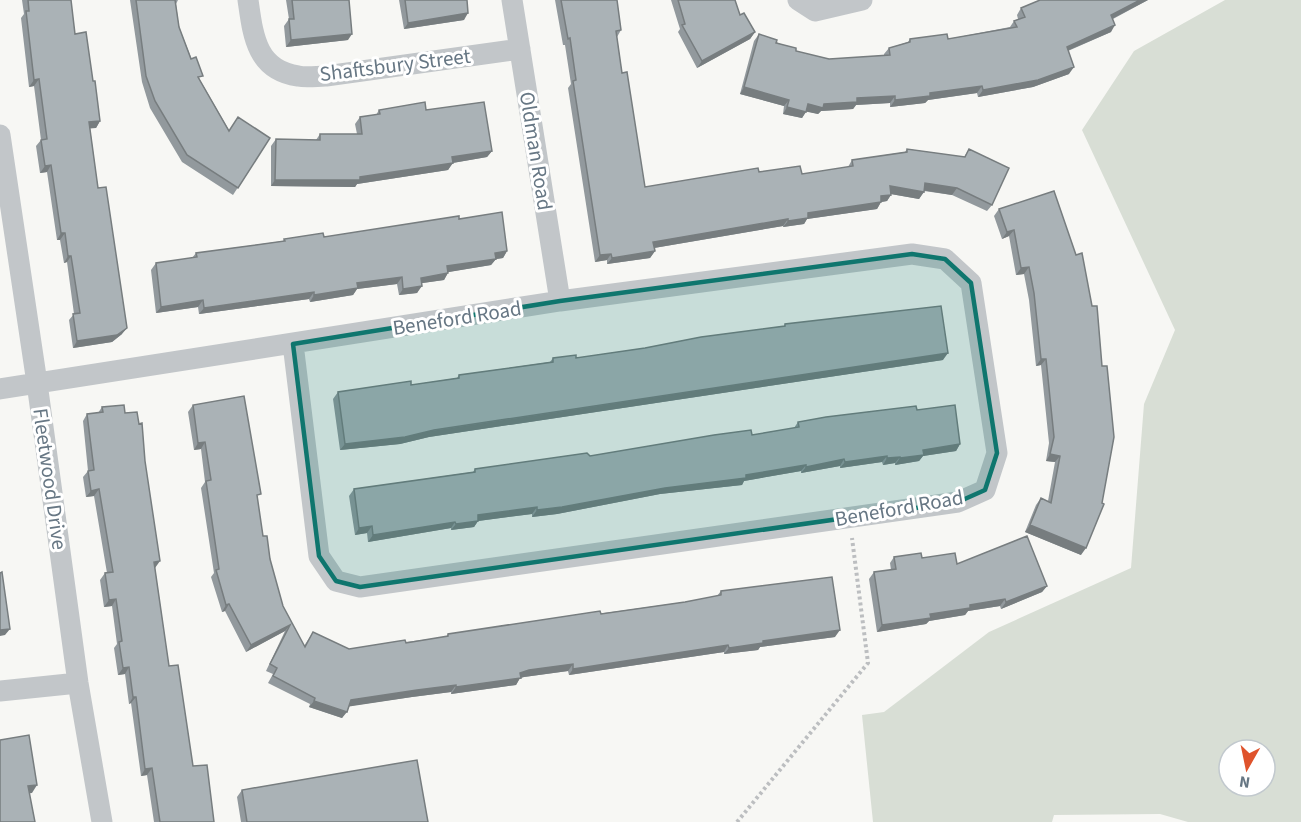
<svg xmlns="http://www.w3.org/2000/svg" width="1301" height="822" viewBox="0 0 1301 822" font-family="'Source Sans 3',sans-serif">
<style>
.green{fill:#d8ded5;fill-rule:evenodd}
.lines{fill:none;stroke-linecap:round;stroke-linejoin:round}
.path{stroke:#bcbec0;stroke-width:4;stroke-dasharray:3 3;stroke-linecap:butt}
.minor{stroke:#c2c6c9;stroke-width:21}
.wall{fill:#92999d}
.shaded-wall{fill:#777d7f}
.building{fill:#aab2b6;stroke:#777d7f;stroke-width:1.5}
.marked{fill:#0f766e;fill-opacity:0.2;stroke:#0f766e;stroke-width:4.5;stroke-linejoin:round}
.labels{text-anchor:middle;stroke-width:6;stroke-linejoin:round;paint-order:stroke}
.street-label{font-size:21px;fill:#677784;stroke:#fff}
</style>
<rect width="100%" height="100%" fill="#f7f7f4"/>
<path class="green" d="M1225,0H1301V822H1188L1160,814L1054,815L1052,822H873L862,715L884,712L989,632L1131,568L1144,404L1175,330L1082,130L1134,51ZM1229,750H1265V786H1229Z"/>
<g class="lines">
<path class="path" d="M737,822L868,663L852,538"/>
<path class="minor" d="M248,0C253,35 256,70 298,76C307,78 317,76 326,76L520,49
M512,0L560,301
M798,0L815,11L862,0
M0,135L37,383L78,683L102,822
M0,389L560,301L912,254L945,259L971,283L997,453L985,490L958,502L360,587L336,581L319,556L293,344
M0,691L78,683"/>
</g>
<path class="wall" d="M22,0H71L75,34L93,81L100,121L96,128H90L98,188L122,334L112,342L73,348L69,320L74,314L67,262L64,263L60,240H57L47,172L40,173L36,146L41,140L34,86L29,87L21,18L24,14Z
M130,0H178L176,4L179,27L200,80L229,130L270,138L233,195L182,162L150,108L142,82Z
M286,0H349L348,40L286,47L284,26L289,19Z
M399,0H467L464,20L404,29Z
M555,0H617L621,30L617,37L622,73L645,187L759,172L802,174L848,167L852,160L905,152L907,149L964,157L969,149L992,205L987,211L952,195L924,191L919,199L891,194L887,201L881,202L877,209L807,219L804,224L783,227V226L654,248L655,251L650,258L607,264V260L595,262L568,88L571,84L565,45H563Z
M671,0H735L740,15L755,32L750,39L697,68L678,32L680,29Z
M1040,0H1148L1113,19L1111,32L1068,51L1069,74L1033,87L978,97L977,93L928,100L925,103L890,107V103L856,105L853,109L821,111L818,114L806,111L802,118L783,114L784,106L740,94L754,41L759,34L796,51L829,59L884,56V54L889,48L908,42L910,39H948L1010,27L1014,21L1018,19L1017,15L1021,8Z
M379,110H426L492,151L487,157L452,163L448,170L357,184L355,187L271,186V146L276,139L316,140L320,134H357L355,124L360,117L376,115Z
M1054,191L1081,555L1025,532L1036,505L1041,498L1048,501L1055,462L1046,461L1049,443L1041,365L1036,366L1029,300L1024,274L1016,275L1009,236L1002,239L994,216L999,209Z
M459,219L507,251L503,258L496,259L491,265L448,272L444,280L422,283L417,293L399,295L397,284L357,289L353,295L310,302L309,299L199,314L198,307L156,313L151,270L156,263L192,258L196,253L283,241L284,239L324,237Z
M785,324L943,360L429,437L400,444L340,450L333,399L338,392L411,385L457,378L459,375L550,362L553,358H576L645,348L784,326Z
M193,405L257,499L263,536L283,606L304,646L313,632L349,649L446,637L448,634L685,602L717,596L721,591L835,637L760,647L758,650L724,654V652L569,675L568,671L524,677L520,678L516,685L451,694V692L412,697L349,706L342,718L309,707L310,704L268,683L273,674L266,671L285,631L246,652L225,611L222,612L211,577L214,573L201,488L205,482L201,449L194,450L188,412Z
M102,407L125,413L155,568L169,666L193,766L214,822H154L147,775L141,776L131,703L129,704L125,674L118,675L114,648L117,644L112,606L104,607L100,580L105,573H107L94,496L86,497L83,477L88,471L83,421L87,414L98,413Z
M917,410L960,444L956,451L923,456L919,461L895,465V463L883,465L882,462L840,468V466L801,473V471L744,481L742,485L660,494L557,514L532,517V514L478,521L474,527L451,530V528L368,542L367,533L355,535L349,496L354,489L473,472L475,469L590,456L752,435L794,428L798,422Z
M894,557L922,558L957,564L1047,586L1042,592L1001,609L1000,606L968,611L965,615L929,621L926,624L877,632L869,579L874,572L891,570L890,563Z
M242,790L428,822H241L237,797Z"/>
<path class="shaded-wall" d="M1140,0H1148L1106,22L1111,15Z
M468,13L464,20L404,29L408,23Z
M1115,25L1111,32L1062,53L1067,47Z
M755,32L750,39L697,68L702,61Z
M352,34L348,40L286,47L291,40Z
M1074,67L1069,74L1033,87L978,97L983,90Z
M39,79L34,86L29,87L34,80Z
M982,86L977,93L928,100L925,103L890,107L895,100L930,93Z
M744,87L789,100L784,106L740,94Z
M895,96L890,103L856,105L853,109L821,111L818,114L803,111L808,104H824L857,98Z
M787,107L806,112L802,118L783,114Z
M100,121L96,128L84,129L89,122Z
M492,151L487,157L447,164L452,157Z
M453,163L448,170L357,184L355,187L271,186L275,180L360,177Z
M51,165L47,172L40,173L45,166Z
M925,183L957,188L952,195L921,190Z
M890,186L924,192L919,199L885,193Z
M891,195L887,201L876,203L881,196Z
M881,202L877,209L807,219L804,224L783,227L788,221L808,213Z
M788,219L783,226L648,249L653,242Z
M1014,230L1009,236L1002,239L1007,232Z
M61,233H65L60,240H57Z
M507,251L503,258L490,260L495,253Z
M655,251L650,258L607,264L612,258Z
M611,254L607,260L595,262L600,255Z
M68,256H71L67,262L64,263Z
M496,259L491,265L443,273L447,266Z
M1029,267L1024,274L1016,275L1021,268Z
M448,273L444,280L416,284L421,278Z
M402,277L397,284L357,289L353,295L310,302L314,295L357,283Z
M422,286L417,293L399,295L403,289Z
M314,292L309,299L199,314L204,308Z
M203,300L198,307L156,313L161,307Z
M127,328L122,334L112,342L73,348L77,341Z
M948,353L943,360L429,437L400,444L340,450L345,444Z
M1041,359H1046L1041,365L1036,366Z
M205,442L201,449L194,450L198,443Z
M960,444L956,451L923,456L919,461L895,465L900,458L923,450Z
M1050,454L1060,456L1055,462L1046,461Z
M887,456L882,462L840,468L845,462Z
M900,457L895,463L883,465L887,458Z
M844,459L840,466L801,473L806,467Z
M806,465L801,471L744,481L742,485L660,494L557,514L532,517L537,510L665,488Z
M99,489L94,496L86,497L91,491Z
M537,507L532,514L478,521L474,527L451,530L456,524L478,515Z
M455,522L451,528L368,542L373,535Z
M1030,525L1086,548L1081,555L1025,532Z
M372,526L367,533L355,535L359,528Z
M160,561L155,568L154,562Z
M1047,586L1042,592L1001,609L1006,602Z
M116,599L112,606L104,607L109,600Z
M1005,599L1000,606L968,611L965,615L929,621L926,624L877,632L882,625L970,605Z
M229,604L225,611L222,612L226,605Z
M290,625L285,631L246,652L251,645Z
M10,629L5,635L0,636V630Z
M840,630L835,637L760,647L758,650L724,654L729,648L763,641Z
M728,645L724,652L569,675L573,669Z
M573,664L568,671L524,677L520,678L516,685L451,694L456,687L529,670Z
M129,667L125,674L118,675L123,668Z
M456,685L451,692L412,697L346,707L351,700L417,690Z
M133,697H136L131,703L129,704Z
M314,701L347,712L342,718L309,707Z
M152,768L147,775L141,776L145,769Z
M37,785L32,793L23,794L28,786Z"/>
<path class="building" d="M28,0H71L75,34L86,32L93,81H95L100,121L89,122L98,188L106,187L127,328L117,335L77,341L73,314L80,313L71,256H68L65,233H61L51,165L45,166L41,140L47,139L39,79L34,80L26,11H29Z
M136,0H175L179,27L191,59L196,57L203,76L198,77L229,131L238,117L270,138L238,188L187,155L155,101L146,76Z
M292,0H349L352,34L291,40L289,19H294Z
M405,0H467L468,13L408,23Z
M561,0H617L621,30L616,31L622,73L627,72L645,187L758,168L759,172L800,166L802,174L853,166L852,160L907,152V149L965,157L969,149L1009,168L992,205L957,188L925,183L924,192L890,186L891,195L881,196V202L808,213V218L788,221V219L653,242L655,251L612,258L611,254L600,255L573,81L576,80L570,38L568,39Z
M678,0H735L740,15L744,13L755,32L702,61L682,25L685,24Z
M1040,0H1140L1111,15L1115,25L1067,47L1074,67L1038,80L983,90L982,86L930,93V96L895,100V96L857,98V102L824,104L823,108L808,104L806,112L787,107L789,100L744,87L759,34L777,40L776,43L796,48V51L829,59L890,55L889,48L910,42V39L947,34L948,39L1017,27L1014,21L1025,17L1021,8Z
M425,102L426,110L484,102L492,151L452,157L453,163L360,177V180H275L276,139L320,140V134H362L360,117L380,114L379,110Z
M1054,191L1076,255L1082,253L1092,306H1097L1102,366H1107L1114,437L1102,503L1104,504L1086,548L1030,525L1041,498L1051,503L1060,456L1050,454L1054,437L1046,359H1041L1034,293L1029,267L1021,268L1014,230L1007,232L999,209Z
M502,212L507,251L495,253L496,259L447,266L448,273L421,278L422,286L403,289L402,277L357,283L358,288L314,295V292L204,308L203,300L161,307L156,263L197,257L196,253L285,241L284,239L323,233L324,237L459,216V219Z
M941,306L948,353L434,430L405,437L345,444L338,392L411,381V385L459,378V375L553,362V358L576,355V358L645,348L701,337L785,326V324Z
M244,396L261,494L257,495L263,536H267L270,559L283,606L305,647L313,632L349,649L405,640L406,643L448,636V634L600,611L601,614L685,602L721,595V591L832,577L840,630L763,641V643L729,648L728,645L573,669V664L529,670L520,673L521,678L456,687V685L417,690L351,700L347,712L314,701L315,698L273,676L277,668L270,664L290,625L251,645L229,604L226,605L216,570L219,569L206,481L211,480L205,442L198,443L193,405Z
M124,405L125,413L137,412L139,424L142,423L145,461L160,561L154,562L169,666L178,665L193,766L207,765L214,822H160L152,768L145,769L136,697H133L129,667L123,668L119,642L122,641L116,599L109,600L105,573L113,572L99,489L91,491L88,471L94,470L87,414L103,412L102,407Z
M955,405L960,444L923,450L924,455L900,458V457L887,458V456L845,462L844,459L806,467V465L746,475V478L665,488L562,507L537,510V507L478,515V521L456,524L455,522L373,535L372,526L359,528L354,489L475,472V469L587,453L590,456L714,435L751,430L752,435L799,427L798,422L826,417L916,406L917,410Z
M1027,536L1047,586L1006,602L1005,599L970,605V608L930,614L931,618L882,625L874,572L896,569L894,557L921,553L922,558L955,553L957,564Z
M2,572L10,629L0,630V573Z
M29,735L37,785L28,786L35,822H0V740Z
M417,760L428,822H247L242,790Z"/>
<path class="marked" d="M912,254L945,259L971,283L997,453L985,490L958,502L360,587L336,581L319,556L293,344L560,301Z"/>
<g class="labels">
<g class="street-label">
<text transform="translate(395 65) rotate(-7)" y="7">Shaftsbury Street</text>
<text transform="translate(536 151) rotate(81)" y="7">Oldman Road</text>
<text transform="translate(457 318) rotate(-9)" y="7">Beneford Road</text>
<text transform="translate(50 479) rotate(82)" y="7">Fleetwood Drive</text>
<text transform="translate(899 508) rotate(-10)" y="7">Beneford Road</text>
</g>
</g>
<g transform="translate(1247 768) rotate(189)"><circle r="28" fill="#ffffff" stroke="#c2c9ce" stroke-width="1.5"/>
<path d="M0-4.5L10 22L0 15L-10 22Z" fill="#df532c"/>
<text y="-9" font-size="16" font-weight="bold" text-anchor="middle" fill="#677784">N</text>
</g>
</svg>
